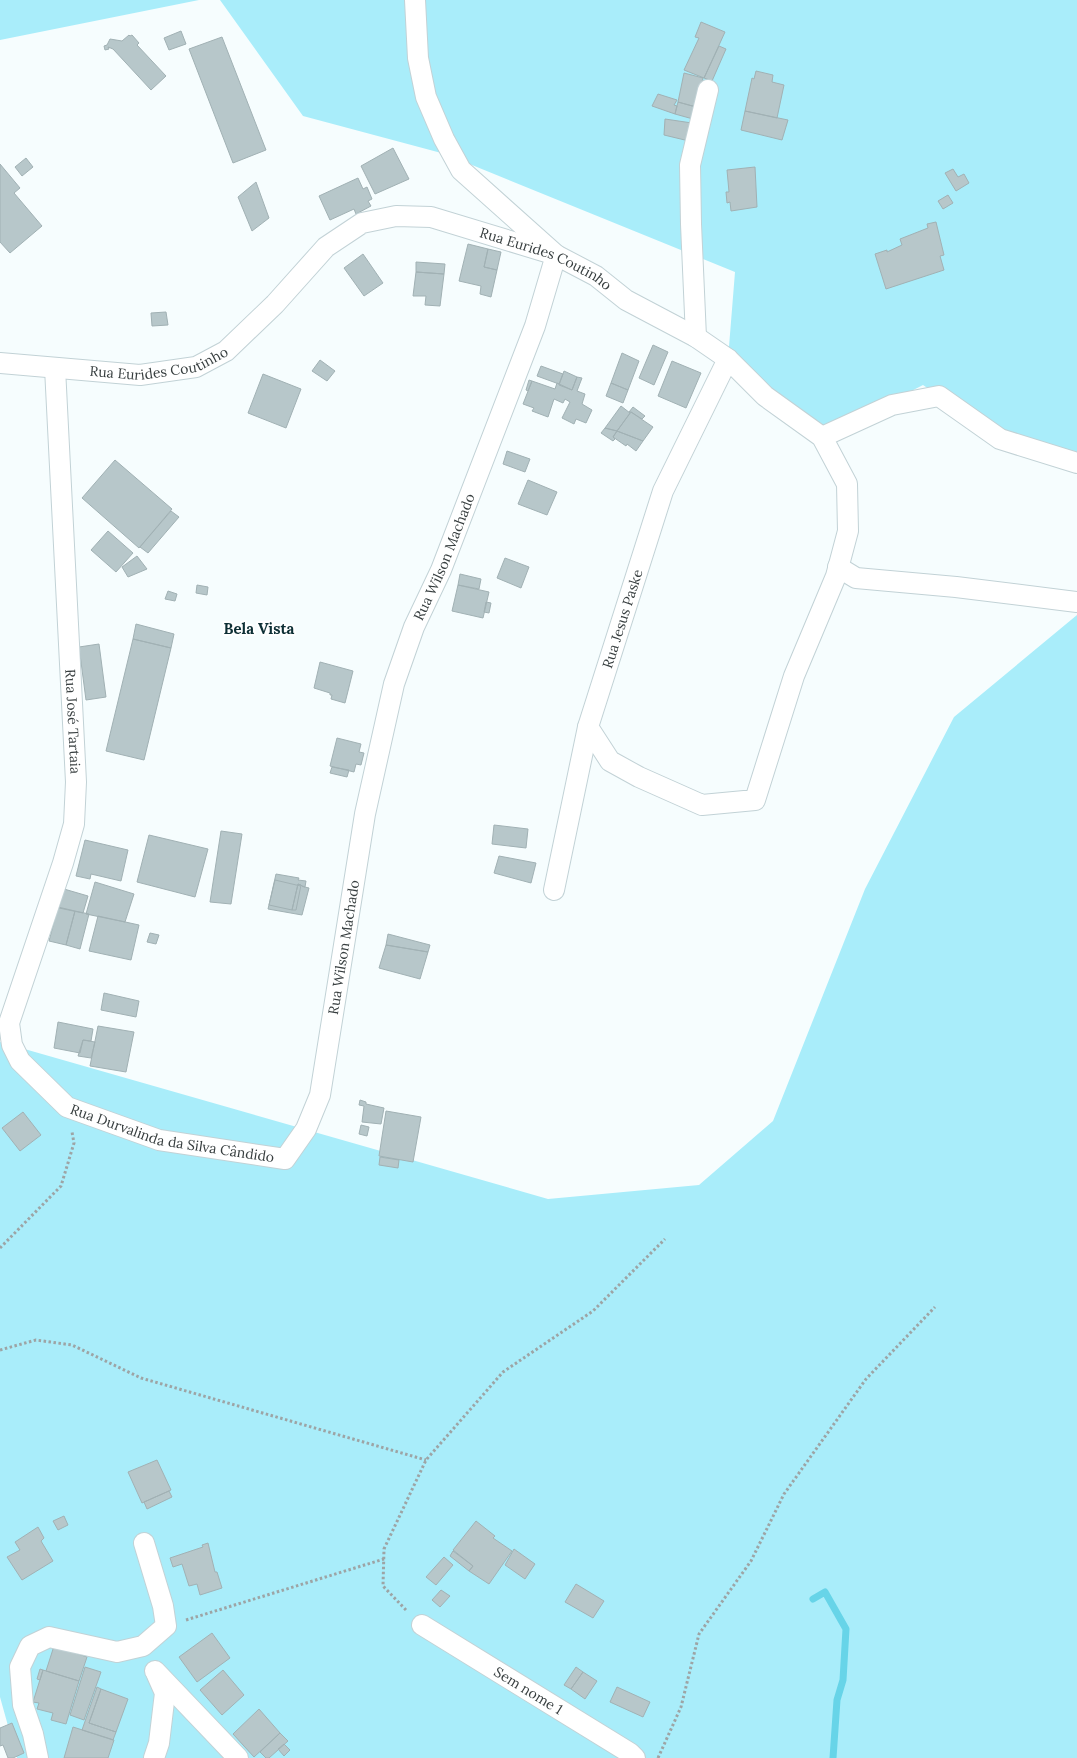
<svg xmlns="http://www.w3.org/2000/svg" width="1077" height="1758" viewBox="0 0 1077 1758" font-family="Lora,serif">
<style>
.green{fill:#a9edfa}
.lines{fill:none;stroke-linecap:round;stroke-linejoin:round}
.stream{stroke:#67d4e8;stroke-width:7}
.building{fill:#b7c7ca;stroke:#a1b1b4}
.minor-casing{stroke:#c2d2d6;stroke-width:22}
.path{stroke:#9da4a5;stroke-width:3;stroke-dasharray:2.5 2.5;stroke-linecap:butt}
.minor{stroke:#fff;stroke-width:20}
.labels{text-anchor:middle;stroke-width:4;stroke-linejoin:round;paint-order:stroke}
.street-label{font-size:14px;fill:#373e3f;stroke:#fff}
.neighbourhood-label{font-size:15px;font-weight:bold;fill:#0d2f35;stroke:#fff}
</style>
<rect width="100%" height="100%" fill="#f6fdfe"/>
<path class="green" d="M0,0H199L0,40Z
M220,0H1077V463L955,407L923,385L822,437L728,359L735,272L445,154L303,116Z
M1077,615V1758H17L0,1697V1042L548,1199L699,1185L773,1121L865,889L954,717Z"/>
<g class="lines">
<path class="stream" d="M813,1599L825,1592L846,1629L843,1680L837,1700L833,1758"/>
</g>
<path class="building" d="M701,22L725,32L704,78L684,70L699,38L695,37Z
M181,31L186,44L169,50L164,38Z
M129,35L130,36L132,35L139,43L137,45L166,76L151,90L113,49L108,47L109,49L105,50L104,46L107,45L110,39L122,41Z
M222,37L266,150L233,163L189,49Z
M719,46L726,49L712,81L704,78Z
M756,71L773,75L772,82L784,85L777,118L745,111L752,78L754,79Z
M684,73L703,78L696,107L678,102Z
M658,94L677,100L674,105L677,106L675,114L652,106Z
M678,102L696,107L693,119L675,114Z
M745,111L788,120L782,140L741,130Z
M665,119L692,123L689,141L664,135Z
M393,148L409,179L375,194L361,166Z
M26,158L33,167L22,176L15,167Z
M0,164L20,188L14,193L42,226L10,253L0,242Z
M755,167L757,207L731,211L730,202L727,203L726,192H729L727,170Z
M953,169L958,177L964,174L969,183L956,191L945,173Z
M358,178L363,189L367,187L372,199L368,201L371,206L356,214L354,209L330,220L319,196Z
M256,182L269,218L252,231L238,197Z
M948,195L953,203L943,209L938,201Z
M936,222L944,255L940,256L944,270L886,289L875,254L887,250V252L902,245L900,239L928,228L927,224Z
M468,244L488,249L484,267L497,270L491,297L480,294L481,286L459,281Z
M488,249L501,252L497,270L484,267Z
M363,254L383,283L364,296L344,268Z
M416,262L445,264L444,274L416,272Z
M416,272L444,274L440,306L425,305L426,296H413Z
M166,312L168,325L152,326L151,313Z
M653,345L668,352L654,385L639,378Z
M622,353L639,361L628,390L611,383Z
M320,360L335,371L327,381L312,371Z
M672,361L701,373L686,408L658,396Z
M541,366L563,374L559,384L537,376Z
M564,371L577,377L572,390L559,385Z
M263,374L301,389L286,428L248,413Z
M577,377L582,378L577,391L585,394L582,404L592,410L586,423L576,419L574,424L562,418L570,402L565,399L563,403L554,399L548,417L532,411L534,408L523,404L532,381L555,389L557,383L572,390Z
M529,380L532,381L528,391L526,390Z
M611,383L628,390L623,403L606,396Z
M621,406L630,413L617,431L605,428Z
M633,407L645,416L642,419L631,412H629Z
M631,412L653,427L643,441L617,431Z
M605,428L617,431L613,437L615,439L613,441L601,433Z
M617,431L643,441L636,451L627,444L626,446L613,437Z
M507,451L530,459L525,472L503,464Z
M115,460L172,509L139,548L82,498Z
M528,480L557,492L547,515L518,504Z
M171,511L179,517L148,553L140,547Z
M108,531L133,553L116,572L91,550Z
M137,556L147,569L128,577L122,567Z
M505,558L529,567L521,588L497,578Z
M460,574L481,579L479,589L458,585Z
M197,585L208,587L207,595L196,593Z
M458,585L489,592L483,618L452,611Z
M168,591L177,594L175,601L165,599Z
M486,602L491,603L489,613L484,612Z
M136,624L174,634L171,648L133,639Z
M133,639L171,648L144,760L106,751Z
M99,644L106,697L86,700L79,647Z
M320,662L353,671L345,703L331,699L332,695H330V693L314,688Z
M337,738L361,744L359,752L364,753L361,765L356,764L354,772L330,766Z
M332,767L349,770L347,777L330,773Z
M494,825L528,829L526,848L492,844Z
M221,831L242,834L231,904L210,902Z
M149,835L208,849L195,897L137,882Z
M85,840L128,850L121,881L91,874L90,879L76,876Z
M499,856L536,863L531,883L494,873Z
M276,874L299,878L298,880L306,881L305,887L298,884L292,910L269,905Z
M275,880L309,888L302,915L268,909Z
M95,882L134,894L125,922L86,914Z
M298,884L301,885L296,910H292Z
M64,889L88,896L83,913L59,908Z
M58,907L75,911L66,945L49,941Z
M75,911L89,914L80,949L66,945Z
M98,916L139,925L131,960L89,951Z
M150,933L159,935L156,944L147,942Z
M388,934L430,945L428,952L386,945Z
M386,945L428,952L420,979L379,968Z
M104,993L139,1001L136,1017L101,1010Z
M58,1022L93,1029L91,1041L83,1040L80,1053L54,1048Z
M98,1026L134,1032L126,1072L90,1066Z
M83,1040L95,1042L91,1058L78,1056Z
M360,1100L366,1102V1104L384,1108L381,1124L362,1122L364,1106L359,1105Z
M386,1111L421,1117L413,1162L379,1156Z
M23,1112L41,1135L20,1151L2,1128Z
M361,1125L369,1127L367,1136L359,1134Z
M380,1157L399,1160L398,1168L379,1165Z
M157,1460L171,1490L142,1503L128,1472Z
M169,1491L172,1497L147,1509L144,1502Z
M64,1516L68,1525L58,1530L53,1521Z
M476,1521L495,1536L493,1538L512,1551L489,1584L469,1571L473,1566L453,1550Z
M38,1527L44,1538L41,1541L53,1561L22,1580L7,1557L20,1550L15,1542Z
M208,1543L215,1572H217L222,1588L200,1595L197,1584L189,1586L182,1564L173,1567L170,1558L203,1547L202,1545Z
M514,1549L535,1564L525,1579L505,1565Z
M453,1551L473,1566L469,1571L450,1556Z
M444,1557L453,1565L436,1585L426,1577Z
M576,1584L604,1601L593,1618L565,1602Z
M441,1590L450,1596L440,1607L432,1600Z
M212,1633L230,1658L197,1682L179,1657Z
M54,1646L87,1657L79,1681L46,1671Z
M85,1667L101,1672L84,1720L70,1715Z
M576,1667L583,1672L571,1689L564,1685Z
M40,1669L43,1670L40,1680L37,1679Z
M43,1670L79,1681L66,1724L51,1720L53,1713L37,1709L39,1703L33,1702Z
M223,1670L244,1695L222,1715L200,1690Z
M583,1672L597,1681L585,1699L571,1689Z
M97,1687L101,1689L89,1723L116,1732L113,1740L82,1730Z
M617,1687L650,1702L643,1717L610,1702Z
M101,1689L128,1699L116,1732L89,1723Z
M259,1709L280,1733L254,1757L233,1734Z
M12,1723L24,1753L13,1758H8L3,1745L0,1746V1728Z
M73,1727L114,1740L108,1758H64Z
M280,1733L288,1741L269,1758H266L260,1752Z
M284,1744L290,1750L284,1756L278,1749Z"/>
<g class="lines">
<g class="minor-casing">
<g id="minor">
<path d="M696,337L691,224L690,165L708,90"/>
<path id="s1" d="M0,363L140,375L196,367L226,351L275,304L326,247L362,223L396,216L431,217L556,255L596,276L626,300L696,337L728,359L765,396L822,437L847,484L848,531L836,576L794,676L755,800L702,805L639,777L610,761L588,727"/>
<path id="s2" d="M55,368L76,782L74,824L63,863L9,1023L12,1045L20,1061L67,1107L159,1140L285,1159L306,1129L320,1095L365,814L394,684L414,627L441,570L535,326L556,255L461,170L444,139L426,97L418,58L415,0"/>
<path d="M822,437L892,405L939,396L1000,439L1077,463"/>
<path d="M838,567L856,578L956,587L1077,602"/>
<path id="s3" d="M554,890L588,727L663,491L728,359"/>
<path id="s4" d="M422,1625L630,1753L635,1758"/>
<path d="M155,1671L238,1758"/>
<path d="M38,1758L33,1734L23,1705L20,1667L30,1646L49,1637L117,1652L143,1646L166,1626L163,1606L144,1543"/>
<path d="M154,1758L159,1743L165,1693L157,1675"/>
</g>
</g>
<path class="path" d="M0,1248L61,1186L74,1143L72,1132
M0,1350L36,1340L72,1345L141,1378L426,1460
M406,1610L383,1586L384,1549L426,1460L503,1372L593,1311L665,1239
M186,1620L384,1559
M658,1758L681,1707L699,1634L751,1561L784,1494L866,1379L935,1307"/>
<use href="#minor" class="minor"/>
</g>
<g class="labels">
<g class="street-label">
<text dy="5" stroke="none"><textPath href="#s1" startOffset="611">Rua Eurides Coutinho</textPath></text>
<text dy="5" stroke="none"><textPath href="#s1" startOffset="161">Rua Eurides Coutinho</textPath></text>
<text dy="5" stroke="none"><textPath href="#s2" startOffset="1625">Rua Wilson Machado</textPath></text>
<text dy="5" stroke="none"><textPath href="#s3" startOffset="280">Rua Jesus Paske</textPath></text>
<text dy="5" stroke="none"><textPath href="#s2" startOffset="354">Rua José Tartaia</textPath></text>
<text dy="5" stroke="none"><textPath href="#s2" startOffset="1220">Rua Wilson Machado</textPath></text>
<text dy="5" stroke="none"><textPath href="#s2" startOffset="881">Rua Durvalinda da Silva Cândido</textPath></text>
<text dy="5" stroke="none"><textPath href="#s4" startOffset="125">Sem nome 1</textPath></text>
</g>
<g class="neighbourhood-label">
<text x="259" y="634">Bela Vista</text>
</g>
</g>
</svg>
